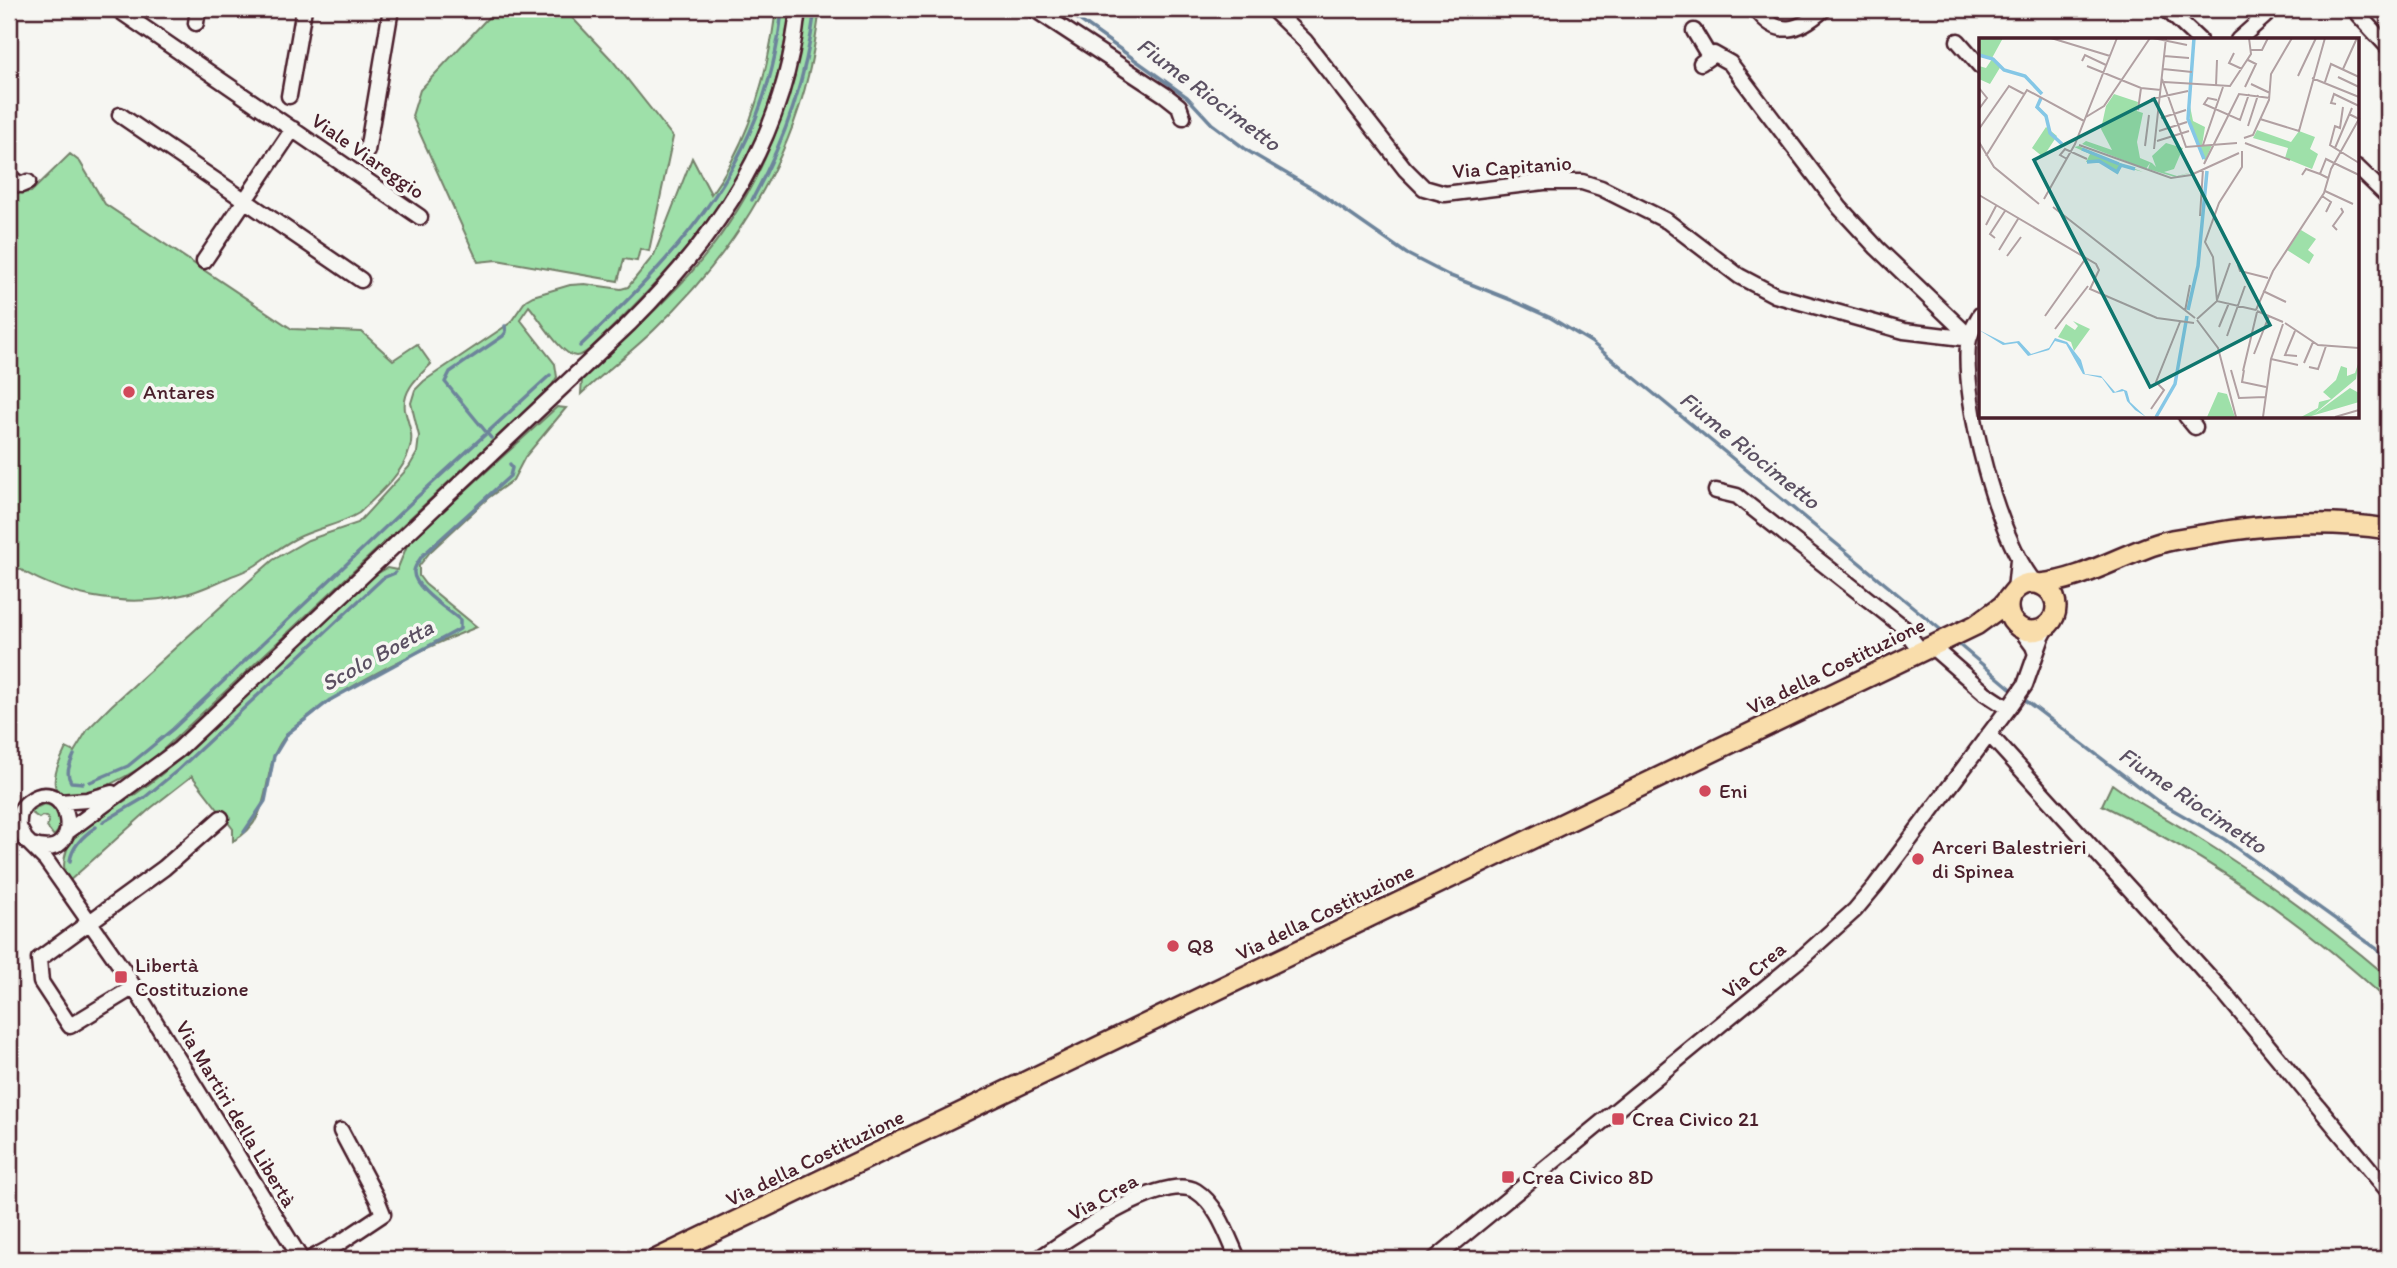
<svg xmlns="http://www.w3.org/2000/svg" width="2397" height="1268" viewBox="0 0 2397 1268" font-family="Itim,sans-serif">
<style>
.green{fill:#9ee0a9;stroke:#74806a;stroke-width:2}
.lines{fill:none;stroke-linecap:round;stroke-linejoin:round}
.stream{stroke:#6d849b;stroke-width:3.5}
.minor-casing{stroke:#4a1f2b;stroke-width:19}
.major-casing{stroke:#4a1f2b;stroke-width:24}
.minor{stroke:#f6f6f2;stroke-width:14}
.major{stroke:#f9ddab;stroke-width:19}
.poi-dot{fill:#d1495b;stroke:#f6f6f2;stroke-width:2.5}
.labels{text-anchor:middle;stroke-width:7;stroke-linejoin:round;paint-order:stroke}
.street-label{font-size:21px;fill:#4a1f2b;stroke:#f6f6f2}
.poi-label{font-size:21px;fill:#4a1f2b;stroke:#f6f6f2;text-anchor:start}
.water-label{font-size:23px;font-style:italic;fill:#5c5163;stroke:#f6f6f2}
.inset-river{fill:none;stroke:#85c7e6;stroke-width:3.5}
.inset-road{fill:none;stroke:#b1a0a2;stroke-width:2}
.view{fill:#0f766e;fill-opacity:0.15;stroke:#0f766e;stroke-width:3.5}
.inset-edge{fill:none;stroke:#4a1f2b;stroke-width:3.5}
</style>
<rect width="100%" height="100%" fill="#f6f6f2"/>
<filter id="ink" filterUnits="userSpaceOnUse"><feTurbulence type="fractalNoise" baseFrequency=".0143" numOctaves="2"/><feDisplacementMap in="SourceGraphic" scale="14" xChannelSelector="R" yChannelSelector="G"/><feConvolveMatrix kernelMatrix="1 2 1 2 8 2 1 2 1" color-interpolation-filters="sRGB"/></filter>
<g filter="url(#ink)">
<path class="green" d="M496,9H564L612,60L673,137L649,251L640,249L637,261L624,259L618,281L497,260L478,262L412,116L420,90Z
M776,9H790C771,163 698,245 591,348C586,352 582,356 576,356C561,356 539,317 529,306L520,319L555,364L557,377L552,385L151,761C137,770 61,818 55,785C53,773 61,759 66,748L74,752L88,729L112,705L257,574L273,560L308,540L358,523L409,467L417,453L419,436L411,403L415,390L424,381L510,323L526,300L533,296L570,285L585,284L621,289L628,287L654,255L692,158L711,194C750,141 768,73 776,9Z
M806,9H820C817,30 814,51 809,72C786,172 727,260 654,330C631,352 605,372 581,394L582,380C618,345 655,312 689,275C758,197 792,111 806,9Z
M70,154L80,162L105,204L292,329L362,332L393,360L417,344L431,364C418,377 402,390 405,410C408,424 414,434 410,448C404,473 377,496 359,513C340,525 316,528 295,539C281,546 269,556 256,565C247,571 236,574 227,578C212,585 197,592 182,595C124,609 57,596 9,562V186L19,193L31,192Z
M557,407L566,408L525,457L513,480L488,498L430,552L419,566V576L425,584L477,627C421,649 364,676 315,711C304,720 291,728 283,739C259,772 276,818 233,841V829L192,776L151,808L67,883C52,836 96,819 128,799C147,787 163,773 180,759L375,575L387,568L397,570L408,543Z
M2112,784C2136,802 2163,816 2189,832C2258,875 2326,924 2388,977V1001C2303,922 2206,855 2102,805Z
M44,804C61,807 66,824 54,836L47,827L49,822L47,817L42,816L39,818L29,811Z"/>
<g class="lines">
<path class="stream" d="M1064,9L1187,97L1212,124L1248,151L1318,192L1407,254L1448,275L1511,300L1551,318L1591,342L1946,634
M752,200C786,138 806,79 815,9
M580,346C683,249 768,157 782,9
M491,438L445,382L450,372L503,336L506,332L505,326
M1957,643L2015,692
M2021,697L2156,800L2224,839L2377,949L2388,959
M74,755C70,764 65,773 71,782L83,783
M90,782L128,766L173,729L415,499L550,375
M103,822L144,798L178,770L383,578L395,573
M244,832L265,801L274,756L288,733L330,700L460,629V620C449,610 412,587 414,571C415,565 419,561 422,556L510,476L512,468L510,464
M70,861C72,846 84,835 96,827"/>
<g class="minor-casing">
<path id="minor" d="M117,9L420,217
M1034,9L1165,95L1179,106L1183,117
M1272,9L1305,41L1405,169L1424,188L1445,194L1544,182H1582L1601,188L1667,221L1739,276L1775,295L1904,331L1963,338L1970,337
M1756,9C1778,39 1799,31 1824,9
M2166,9L2199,40
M2353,9L2388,47
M196,23L198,9
M1694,31L1709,56
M2238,40L2273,9
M1958,41L1980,66
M1701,63L1714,54L1730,63L1840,208L1877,248L1970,337
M289,96L304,9
M120,115L361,280
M367,151L391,9
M2357,167L2388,197
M9,177L21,185L28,182
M204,261L293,129
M1980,315C1975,324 1969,334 1968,345C1963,403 1997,538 2035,583
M2186,416L2195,427
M1716,491L1737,496L1902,626L1920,650
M2015,590L2018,560
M2019,627L2033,646L2036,654
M1931,646L1985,693L2008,708
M1989,734L2226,995L2388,1191
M59,802L87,800L112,793
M9,817L19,827L25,839L46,860L124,971L301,1259
M19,827C18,817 20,808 28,802C71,770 88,865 32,845
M67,832L178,750L629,324C719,234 785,140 798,9
M134,987L70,1026L41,982L39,959L164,868L221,818
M310,1259L338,1244L383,1214L377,1199L341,1131
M1038,1259C1067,1240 1163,1171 1196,1191C1218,1205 1228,1237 1238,1259
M1435,1259L1805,955L1855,910L1875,886L2011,705L2025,685L2042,637L2049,624"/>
</g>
<g class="major-casing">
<path id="major" d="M2008 607a24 24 0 1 1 48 0a24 24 0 1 1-48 0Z
M2039,584C2080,581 2121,555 2160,543C2175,538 2192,537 2208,534C2268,523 2327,520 2388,529
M657,1259L1976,625L2002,606L2011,595"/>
</g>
<use href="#minor" class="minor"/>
<use href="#major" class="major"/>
</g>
</g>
<g class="poi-dot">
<circle cx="129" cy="392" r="7"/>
<circle cx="1705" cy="791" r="7"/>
<circle cx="1918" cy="859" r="7"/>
<circle cx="1173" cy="946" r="7"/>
<rect x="114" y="970" width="14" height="14" rx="3.5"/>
<rect x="1611" y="1112" width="14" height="14" rx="3.5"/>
<rect x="1501" y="1170" width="14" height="14" rx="3.5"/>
</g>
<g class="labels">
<g class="street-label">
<text transform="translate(368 156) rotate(35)" y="7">Viale Viareggio</text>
<text transform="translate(1512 167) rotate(-4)" y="7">Via Capitanio</text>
<text transform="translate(1836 666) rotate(-26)" y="7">Via della Costituzione</text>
<text transform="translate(1325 912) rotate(-26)" y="7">Via della Costituzione</text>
<text transform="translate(1754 970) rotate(-40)" y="7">Via Crea</text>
<text transform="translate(236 1114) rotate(59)" y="7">Via Martiri della Libertà</text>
<text transform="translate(815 1158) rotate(-26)" y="7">Via della Costituzione</text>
<text transform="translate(1103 1197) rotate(-29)" y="7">Via Crea</text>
</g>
<g class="poi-label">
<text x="143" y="399">Antares</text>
<text x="1719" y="798">Eni</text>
<text x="1932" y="854">Arceri Balestrieri<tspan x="1932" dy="24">di Spinea</tspan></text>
<text x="1187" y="953">Q8</text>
<text x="135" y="972">Libertà<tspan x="135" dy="24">Costituzione</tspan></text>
<text x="1632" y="1126">Crea Civico 21</text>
<text x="1522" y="1184">Crea Civico 8D</text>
</g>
<g class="water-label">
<text transform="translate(1209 94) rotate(37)" y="8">Fiume Riocimetto</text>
<text transform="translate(1750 450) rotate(39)" y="8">Fiume Riocimetto</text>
<text transform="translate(377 655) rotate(-29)" y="8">Scolo Boetta</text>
<text transform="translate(2193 800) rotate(34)" y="8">Fiume Riocimetto</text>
</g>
</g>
<g transform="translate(1979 38)">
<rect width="380" height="380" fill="#f6f6f2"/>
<path d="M0,0H24L13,20L22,28L11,46L0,41V28L7,30L13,21L0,16ZM135,56L159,64L158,73L164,75L158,104L161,120L173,125L177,129L173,118L187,105L204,110L195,131L185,134L198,138L221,132L196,139L169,131L171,125L167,131L103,106L107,103L133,112L122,91L127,68ZM211,68L214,83L226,89L223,108L233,107L226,123L211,88ZM67,89L78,98L64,119L53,110ZM278,92L312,104L320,93L336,99L331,111L339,116L333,131L306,120L309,110L274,100ZM100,108L112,114L164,134L142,128L139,136L119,123L107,124L111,116L95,109ZM322,192L337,201L329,212L335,217L330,226L308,212ZM94,283L111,291L95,313L92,304L79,299L87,286L96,292L99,288ZM380,323L377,341L334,377L371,350L380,355V364L329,379H322L339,370L340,364L352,361L344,354L357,342L362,328L368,330V338L376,335ZM239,354L248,356L256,379H228Z" fill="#9ee0a9"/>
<path d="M0,292L26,305L40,303L52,316L70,310L76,300L88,304L102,322L106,336L122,338L136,354L143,351L148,353L151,364L167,379L156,372L148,363L145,353L134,355L123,340L104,336L87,306L76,303L70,312L49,318L38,305L24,307Z" fill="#85c7e6"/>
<path class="inset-river" d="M215,0L209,81L225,121M0,17L14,21L25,32L46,38L63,56M62,60L58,69L67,78L71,95L83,106M103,111L140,126M108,124L120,123L138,134L142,127L156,131M209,272L219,228L228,133M177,379L196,346L208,278"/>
<path class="inset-road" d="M72,0L131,18M174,0L208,7M272,12H283L289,0M255,15L250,25L263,31M185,18L210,20M103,23L106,17L127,27M108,28L162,50L182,52M184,31L213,34M364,31L378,0M319,38L337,0M359,39L380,49M333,40L380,59M183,41L207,109L258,105M185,44L251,48L272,16L270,0M346,44L352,26L380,39M272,46L291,55M237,48L238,22M266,49L277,26L269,22M0,50L8,60L0,71M172,61L209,53M238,62L229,60L225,66L261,82L270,56M357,66L352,65L355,56L380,68M364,69L361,90L356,88L351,107L380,125M159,72L162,50M107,79L125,68L171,0M182,80L207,72M281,81L320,93L346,0M269,88L279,57M0,91L30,48L45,56M180,93L208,84M265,100L274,97L290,62L292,36L313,0M178,103L210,93M0,104L15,129L60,166M266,105L311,122M100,107L192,140L212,137L260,115M224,107L244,49M166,108L170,77M356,110L373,70M175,111L187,0M7,118L48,52L105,83M88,121L81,117L86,111L108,121M355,125L380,137M225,126L260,56L291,60M323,137L327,131L341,136M349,140L341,136L347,121L355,125M346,153L374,166M0,157L117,226L120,232L111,251L178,280L215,285M343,158L352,164L347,174M65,161L96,106L138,0M74,169L216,280M221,178L224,131M7,187L17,168M358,192L354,188L364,174L362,170M16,200L11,196L26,173M20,212L39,181M28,218L42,199M259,227L261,233L289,240M284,253L307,264M238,262L251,225M238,263L234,219L226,204L240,165L263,129V113M277,272L294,233L345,155L352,131L380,81L370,76M206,273L211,247M278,273L304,284M66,278L107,220M218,281L238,263L277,272M218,282L239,310L257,379M306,285L339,307L380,310M240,289L250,265M76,291L109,248M316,293L306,317L318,318M248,298L266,248M275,316L290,278M292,321L319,327M325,325L334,304M330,329L339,331L347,308M252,332L260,360L286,359M265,332L263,344L287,349M264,333L278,274M172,371L185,352L177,344L201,284M284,379L292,321L304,286M356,379L380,372"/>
<path class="view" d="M175,61L291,287L171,349L55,122Z"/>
<rect width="380" height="380" class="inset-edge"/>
</g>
<rect width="2397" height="1268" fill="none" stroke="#f6f6f2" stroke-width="35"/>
<rect x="18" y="18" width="2362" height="1233" fill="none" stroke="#4a1f2b" stroke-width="2.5" filter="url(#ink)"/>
</svg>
